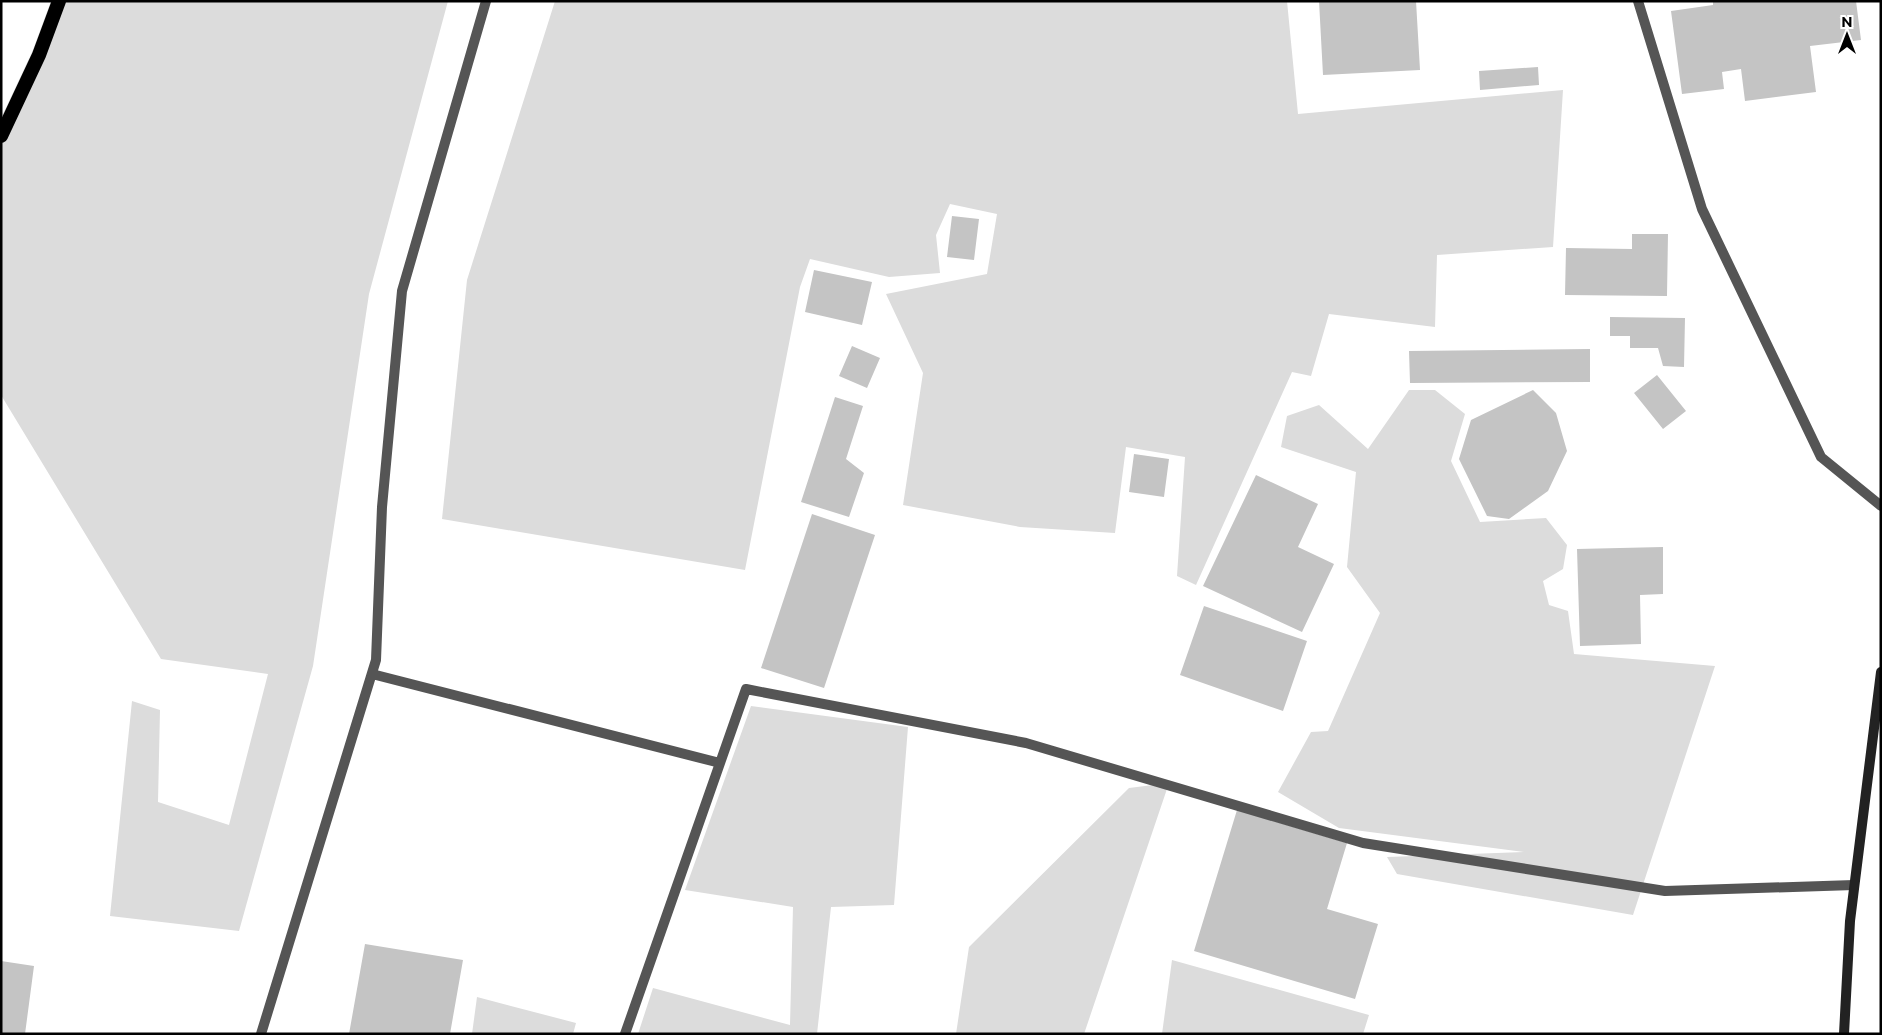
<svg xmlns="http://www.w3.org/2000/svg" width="1882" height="1035" viewBox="0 0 1882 1035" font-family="Montserrat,sans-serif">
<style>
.green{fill:#dcdcdc}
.building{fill:#c4c4c4}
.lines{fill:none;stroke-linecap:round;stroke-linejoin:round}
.trunk-casing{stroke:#dbdbdb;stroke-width:15}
.minor{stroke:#555;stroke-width:10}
.secondary{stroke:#222;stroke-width:10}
.trunk{stroke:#000;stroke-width:14}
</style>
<rect width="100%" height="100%" fill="#fff"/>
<path class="green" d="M65,1H448L369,294L313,666L239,931L110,916L132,701L160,710L158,802L229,825L268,674L161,659L1,395V130Z
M555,1H1287L1298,114L1563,90L1553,247L1437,255L1435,327L1329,314L1311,376L1292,372L1196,585L1177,576L1185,457L1126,447L1115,533L1020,527L903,505L923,373L886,294L987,274L997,214L950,204L936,235L940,273L889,277L810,259L800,287L745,570L442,519L467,280Z
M1409,390H1435L1465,414L1451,461L1480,522L1546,518L1567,545L1563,569L1543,581L1549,605L1568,611L1574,654L1715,666L1633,915L1397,874L1387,857L1524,852L1339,828L1278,792L1311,732L1328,731L1380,613L1347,567L1356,472L1281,447L1287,416L1319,405L1368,449Z
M751,706L908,727L894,905L831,907L817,1034H638L653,988L790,1025L793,907L685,890Z
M1169,783L1084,1034H956L969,947L1129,788Z
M1172,960L1369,1015L1363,1034H1162Z
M477,997L576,1023L573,1034H472Z"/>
<path class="building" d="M1319,1H1416L1420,70L1323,75Z
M1713,1H1856L1861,40L1810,46L1816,92L1745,101L1741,69L1722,72L1724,89L1682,94L1671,11L1713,5Z
M1538,67L1539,85L1480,90L1479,71Z
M952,216L979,219L974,260L947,257Z
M1632,234H1668L1667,296L1565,295L1566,248L1632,249Z
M814,270L872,282L862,325L805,312Z
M1610,317L1685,318L1684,367L1663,366L1658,348H1630V336H1610Z
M852,346L880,358L867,388L839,376Z
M1590,349V382L1410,383L1409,351Z
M1657,375L1686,411L1663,429L1634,393Z
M1533,390L1556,413L1567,451L1548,491L1509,519L1487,516L1459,459L1471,420Z
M835,397L863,406L846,459L864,473L849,517L801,502Z
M1134,454L1169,459L1164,497L1129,492Z
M1256,475L1318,504L1298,547L1334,564L1302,632L1203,586Z
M812,514L875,535L824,688L761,668Z
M1663,547V594L1640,595L1641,644L1580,646L1577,549Z
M1204,606L1307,641L1283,711L1180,675Z
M1237,810L1347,843L1327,909L1378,924L1355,999L1194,951Z
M365,944L463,960L450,1034H349Z
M1,961L34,966L25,1034H1Z"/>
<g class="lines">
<g class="trunk-casing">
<path id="trunk" d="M1,136L39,55L59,1"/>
</g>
<path class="minor" d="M1638,1L1702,209L1821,457L1881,506
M372,674L720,763
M261,1034L376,660L382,507L402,291L486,1
M625,1034L746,689L1026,743L1363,843L1665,891L1854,885"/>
<path class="secondary" d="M1844,1034L1850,921L1881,672"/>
<use href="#trunk" class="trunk"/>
</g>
<rect width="1882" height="1035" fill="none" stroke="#000000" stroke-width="5"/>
<g transform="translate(1847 35)" stroke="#ffffff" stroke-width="4" paint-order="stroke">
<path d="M0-4L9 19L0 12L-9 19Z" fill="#000000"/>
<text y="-8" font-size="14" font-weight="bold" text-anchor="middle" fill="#000000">N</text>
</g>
</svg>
